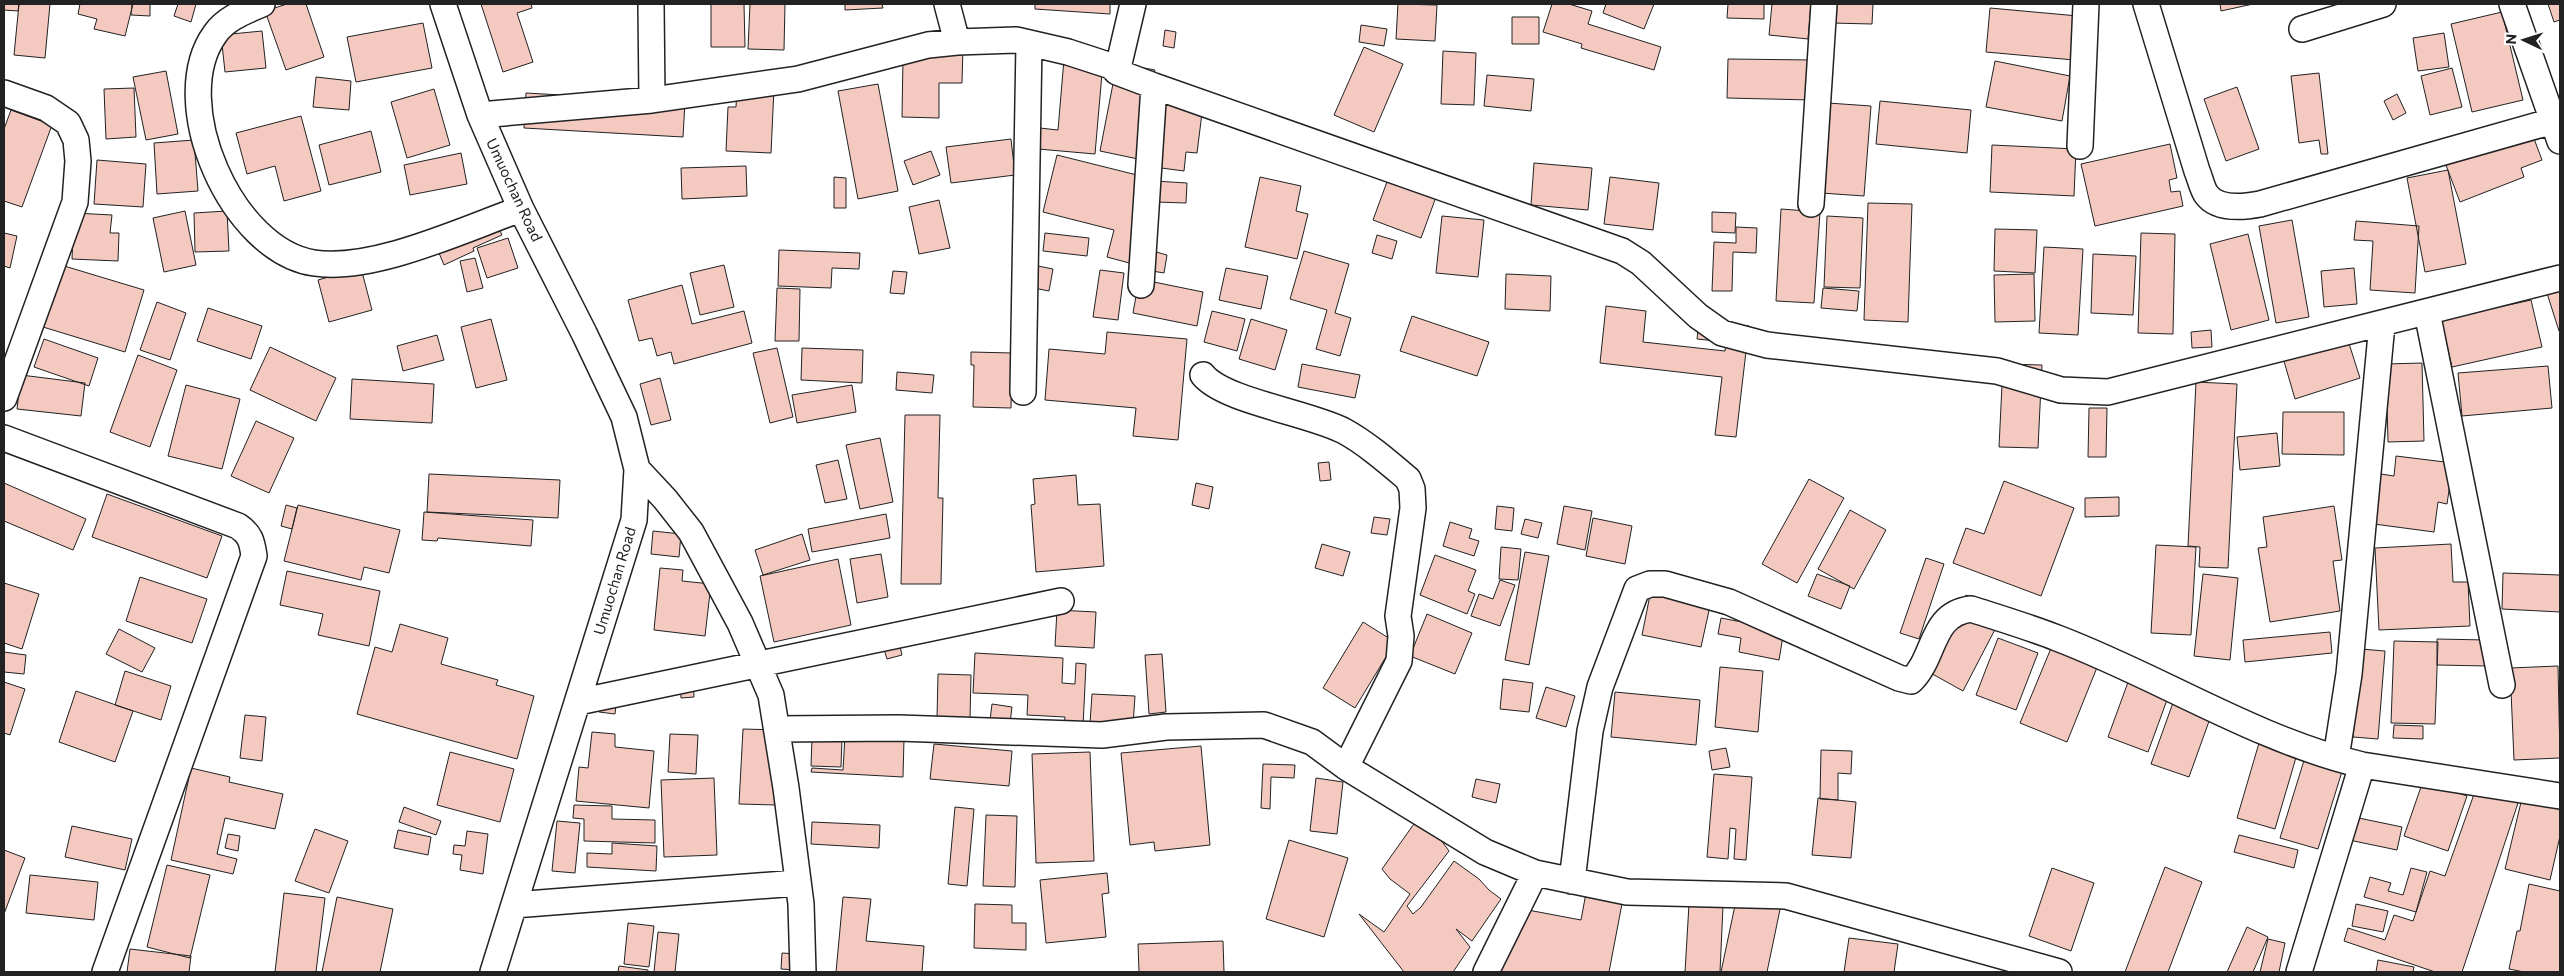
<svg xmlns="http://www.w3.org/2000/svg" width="2564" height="976" viewBox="0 0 2564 976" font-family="Commissioner,sans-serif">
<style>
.building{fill:#f3c9c0;stroke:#222}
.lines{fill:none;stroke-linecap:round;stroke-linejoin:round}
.minor-casing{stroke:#222;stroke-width:28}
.minor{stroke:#fff;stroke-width:25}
.labels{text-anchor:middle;stroke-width:4;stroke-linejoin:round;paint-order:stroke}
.street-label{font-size:15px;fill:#222;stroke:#fff}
</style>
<rect width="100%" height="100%" fill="#fff"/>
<path class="building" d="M4,4H19L18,11L4,10Z
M19,4H50L45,58L14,55Z
M80,4H133L125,36L94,29L97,19L78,14Z
M132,4H150V16L131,15Z
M178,4H196L191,22L174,16Z
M287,4H306L324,57L286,70L265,11Z
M481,4H531L532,8L517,13L533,62L503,72Z
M711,4H744L745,47H711Z
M750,4H785L784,50L748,49Z
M845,4H882L883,8L845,10Z
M1035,4H1110V14L1035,9Z
M1398,4L1437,5L1435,41L1396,39Z
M1552,4H1569L1592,11L1588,24L1661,47L1654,70L1581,48L1582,44L1543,32Z
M1606,4H1654L1644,29L1603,13Z
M1728,4H1764V19L1727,18Z
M1772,4H1811L1808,39L1769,35Z
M1832,4H1873L1872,24L1831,23Z
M2220,4H2253L2221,11Z
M2548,4H2560V20L2554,22Z
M1990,8L2078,16L2074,60L1986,52Z
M2502,12L2523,100L2472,112L2451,24Z
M1512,17H1539V44H1512Z
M423,23L432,68L356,82L347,37Z
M1361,25L1387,29L1384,46L1359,42Z
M1165,30L1176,32L1174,48L1163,46Z
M262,31L266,68L225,72L221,35Z
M2444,33L2449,67L2418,71L2413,38Z
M933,46H963L962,83H939V118L902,117L903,57H933Z
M1364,47L1403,64L1374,132L1334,115Z
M1443,51L1476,53L1474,105L1441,104Z
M1064,59L1103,62L1095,154L1038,149L1040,128L1058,130Z
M1728,59L1812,60L1811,100L1727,98Z
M1995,61L2070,76L2062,121L1986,107Z
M1117,63L1155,70L1138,159L1100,151Z
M2452,68L2462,107L2430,115L2421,76Z
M166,71L178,134L146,140L133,77Z
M2319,73L2328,154H2321L2319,140L2299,143L2291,76Z
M1487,75L1534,79L1531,111L1484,106Z
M316,77L351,81L349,110L313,107Z
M878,84L898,191L858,199L838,91Z
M737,86L774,88L771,153L726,151L728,107H736Z
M2237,87L2259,149L2226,161L2204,99Z
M134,88L136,137L106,139L104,89Z
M434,89L450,145L407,158L391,102Z
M526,93L685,102L683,137L524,128Z
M2397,94L2406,113L2393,120L2384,101Z
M1162,101L1203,105L1197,153L1186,152L1184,171L1154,167Z
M1880,101L1971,110L1967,153L1876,144Z
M1828,103L1871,106L1864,196L1821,193Z
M11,110L52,125L22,207L4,201V129Z
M301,116L321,191L284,201L275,166L247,174L236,133Z
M2530,128L2542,160L2521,168L2524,177L2460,202L2444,160Z
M371,131L381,172L329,185L319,145Z
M1011,139L1015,175L951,183L946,147Z
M194,140L198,191L157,194L154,143Z
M2170,144L2177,178L2169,180L2171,192L2180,191L2183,206L2095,226L2081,164Z
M1992,145L2076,149L2074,196L1990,192Z
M931,151L940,175L913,185L904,161Z
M461,153L467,184L410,195L404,165Z
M1057,155L1145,177L1132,231L1140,234L1133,264L1107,257L1114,230L1043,212Z
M97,160L146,164L143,207L94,204Z
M1534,163L1592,168L1588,210L1531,205Z
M746,166L747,196L682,199L681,168Z
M2448,170L2466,264L2425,272L2407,178Z
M834,177L846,178V208H834Z
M1260,177L1301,186L1296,211L1308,214L1297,259L1245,247Z
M1610,177L1659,183L1653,230L1604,224Z
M1388,179L1436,197L1421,238L1373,220Z
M1155,181L1187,183L1186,203L1155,202Z
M939,200L950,248L919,254L909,207Z
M1868,203L1912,204L1908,322L1864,320Z
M1781,209L1820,212L1814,303L1776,301Z
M185,211L196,265L164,272L153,218Z
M227,211L229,251L195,252L194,213Z
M1712,212L1736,213L1735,233L1712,232Z
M74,213L112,215L110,233H119L118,261L72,259Z
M493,216L502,235L473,248L474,251L444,265L434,241Z
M1442,216L1484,220L1478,277L1436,273Z
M1827,216L1863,218L1860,288L1824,287Z
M2292,220L2309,317L2276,323L2259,226Z
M2356,221L2419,226L2415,293L2370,290L2373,241L2354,240Z
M1736,227L1757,228L1756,253L1733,252L1732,291H1712L1714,242L1736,243Z
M1995,229L2037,230L2035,273L1994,271Z
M4,233L17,236L10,268L4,266Z
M1045,233L1089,238L1087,256L1043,251Z
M2141,233L2175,234L2173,334L2138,333Z
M2248,234L2269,320L2231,330L2210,244Z
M1377,235L1397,241L1392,259L1372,253Z
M508,238L518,268L487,278L477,248Z
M2044,247L2083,249L2078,335L2039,333Z
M779,250L860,253L859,269L832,268L831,288L778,286Z
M1304,251L1349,264L1335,313L1351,318L1340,356L1316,349L1327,310L1290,299Z
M1156,252L1167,255L1164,273L1152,271Z
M2093,254L2136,256L2133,315L2091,313Z
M475,258L483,288L467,292L460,261Z
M61,265L144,290L125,352L43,327Z
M724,265L734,307L700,315L690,273Z
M1038,266L1053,269L1049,291L1034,288Z
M361,268L372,310L329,322L318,280Z
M1226,268L1268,276L1261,309L1219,300Z
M2354,268L2357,304L2324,307L2321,271Z
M1100,270L1124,273L1118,320L1093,317Z
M893,271L907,272L904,294L890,293Z
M1506,274L1551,276L1550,311L1505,309Z
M2034,274L2035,321L1995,322L1994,275Z
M1139,279L1203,292L1197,326L1133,313Z
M2560,282V330L2559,331L2545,287Z
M682,285L692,324L744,311L752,343L674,364L671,352L657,356L652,338L639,341L628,300Z
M777,288L800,289L799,341H775Z
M1823,288L1859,291L1857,311L1821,308Z
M2531,300L2542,347L2452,367L2441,320Z
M157,302L186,313L170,360L140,350Z
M1606,306L1646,311L1643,342L1725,351L1726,342L1697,339L1699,321L1749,326L1736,437L1715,435L1722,377L1600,363Z
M208,308L262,326L251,359L197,341Z
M1212,311L1245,319L1237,351L1204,342Z
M1412,316L1489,342L1477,376L1400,351Z
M491,319L507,380L476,388L461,327Z
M1251,319L1287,330L1275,370L1239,359Z
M2211,330L2212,347L2192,348L2191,332Z
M2345,331L2360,378L2295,399L2281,351Z
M1107,332L1187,339L1178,440L1133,436L1136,408L1045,400L1049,349L1105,354Z
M437,335L444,360L403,371L397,346Z
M44,339L98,358L89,386L34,367Z
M270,347L336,378L316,421L250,390Z
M777,348L793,417L770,423L753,353Z
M802,348L863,350L862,383L801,380Z
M971,352L1012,353L1011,408L973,407L974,365H971Z
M138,355L177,370L150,447L110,432Z
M2422,363L2424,441L2388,442L2386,364Z
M1302,364L1360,375L1355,398L1298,387Z
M2003,364L2042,365L2038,448L1999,447Z
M2548,366L2552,408L2462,416L2458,373Z
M897,372L934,375L932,393L896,390Z
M21,375L85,383L81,416L17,409Z
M660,378L671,420L651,425L640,384Z
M352,379L434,384L432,423L350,419Z
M2196,382L2237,384L2228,568L2199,567L2200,547L2188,546Z
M186,385L240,399L222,469L168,456Z
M852,385L856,412L797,423L792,395Z
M2089,408H2107L2106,457H2088Z
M2283,412H2344V455L2282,454Z
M905,415H940L938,498H943L941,584H901Z
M256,421L294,438L269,493L231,476Z
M2277,433L2280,466L2240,470L2237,437Z
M880,438L893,502L860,509L846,445Z
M2396,456L2453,463L2447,504L2438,502L2434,532L2374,524L2381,474L2394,476Z
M838,460L847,499L825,503L816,465Z
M1329,462L1331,480L1320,481L1318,463Z
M429,474L560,480L558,518L427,512Z
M1076,475L1078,505L1100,504L1104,566L1036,572L1031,505L1035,504L1033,479Z
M1809,479L1844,498L1797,583L1762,564Z
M2004,481L2074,508L2041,596L1953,563L1966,528L1984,534Z
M4,483L86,519L73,550L4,521Z
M1196,483L1213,487L1209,509L1192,505Z
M107,494L222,536L207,578L92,537Z
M2119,497V516L2085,517V498Z
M286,505L297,508L292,529L281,526Z
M298,505L400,530L389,573L364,567L361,580L284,561Z
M1497,506L1514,508L1512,531L1495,529Z
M1564,506L1592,511L1585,550L1557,544Z
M2334,506L2342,560L2333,561L2340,611L2270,622L2258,548L2267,547L2263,517Z
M1850,510L1886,530L1854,589L1818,569Z
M424,512L533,520L531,546L438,538L437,541L422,540Z
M886,514L890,538L812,552L808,529Z
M1374,517L1390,519L1387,535L1371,533Z
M1593,518L1632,526L1625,564L1586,556Z
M1525,519L1542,523L1538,538L1521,534Z
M1450,522L1472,529L1469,538L1479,541L1474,556L1443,546Z
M653,531L681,534L679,557L651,554Z
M802,534L810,560L763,575L755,550Z
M1322,544L1350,552L1343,576L1315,568Z
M2451,544L2453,582H2468L2470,626L2379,630L2375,548Z
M2156,545L2196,547L2191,635L2151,633Z
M1501,547L1521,549L1518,580L1499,579Z
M1525,552L1549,556L1529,665L1505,660Z
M881,554L888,597L857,603L850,559Z
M1435,555L1476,570L1468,591L1475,594L1467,614L1420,595Z
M1926,558L1944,564L1919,639L1900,633Z
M838,559L851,625L774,642L760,576Z
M660,568L683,570L682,581L711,584L705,636L654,630Z
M287,571L380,591L369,646L318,635L323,614L280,605Z
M2503,573L2560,575V612L2502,609Z
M1817,574L1850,586L1841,609L1808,596Z
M2203,574L2238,578L2230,660L2194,656Z
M140,577L207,599L192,643L126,621Z
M1500,580L1515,585L1500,626L1471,616L1479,594L1493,599Z
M4,583L39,594L22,649L4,643Z
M1652,585L1712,597L1701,647L1642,635Z
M1966,595L2003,614L1963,691L1927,671Z
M1057,610L1096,612L1094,648L1055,646Z
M1427,614L1472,633L1455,674L1410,656Z
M1721,618L1784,630L1779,660L1739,652L1741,638L1718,634Z
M1363,622L1395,642L1355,708L1323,688Z
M400,624L448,638L441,664L498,680L496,685L534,696L517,759L357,714L375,647L392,652Z
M119,629L155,648L142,672L106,654Z
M2330,632L2332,653L2245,662L2243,640Z
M1998,638L2038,653L2016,710L1976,695Z
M2437,639L2487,640V666L2437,665Z
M2054,641L2100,660L2067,742L2020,723Z
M2394,641L2438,642L2435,724L2391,723Z
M899,642L902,655L887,659L883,646Z
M2361,649L2385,651L2378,739L2353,737Z
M4,652L26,655L24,674L4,672Z
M975,653L1063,658L1062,683L1075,684L1076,663L1086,664L1083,727L1064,726L1065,717L1027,715L1028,695L973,693Z
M1162,654L1166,712L1149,714L1145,655Z
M2135,663L2175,678L2148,752L2108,737Z
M2558,666L2560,758L2514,760L2510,668Z
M1720,667L1763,671L1758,732L1715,727Z
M125,671L171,686L161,720L115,705Z
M938,674L971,675L970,719L937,718Z
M680,675H693L694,697L681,698Z
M1503,679L1533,683L1529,712L1500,709Z
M4,682L25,689L10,735L4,733Z
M2179,686L2217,699L2189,777L2151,764Z
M1546,687L1575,696L1566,727L1536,718Z
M76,691L133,711L115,762L59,742Z
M1615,692L1700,700L1696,745L1611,737Z
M601,694L617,696L615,714L599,712Z
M1092,694L1135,696L1133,725L1090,723Z
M992,704L1012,707L1010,723L990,720Z
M245,715L266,717L262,761L240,758Z
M2394,725L2423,726V739L2393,738Z
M2264,726L2302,737L2275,829L2237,818Z
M743,729L779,730L776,805L739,804Z
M592,732L615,734V747L654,751L649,808L576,801L579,767L588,768Z
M670,734L698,735L696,774L668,772Z
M845,736L904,739L903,777L811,772L812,768L843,770Z
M812,738L842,739L841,767L811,766Z
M934,744L1012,751L1009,786L930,779Z
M1201,746L1210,845L1155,851L1154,842L1130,845L1121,753Z
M1726,748L1730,767L1712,770L1709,751Z
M1821,750L1852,751L1851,774L1838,773V800L1820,799Z
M450,752L514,769L500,822L437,805Z
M1090,752L1094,861L1036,863L1032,754Z
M2306,754L2344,765L2318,849L2280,838Z
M1263,764L1295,765L1294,778L1271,777L1270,809L1261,808Z
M191,768L230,777L229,782L283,794L275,829L225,818L217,854L237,859L233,874L171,860Z
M1714,774L1752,777L1746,860L1734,859L1736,829L1730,828L1728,859L1707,857Z
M714,778L717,855L664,857L661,780Z
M1316,778L1343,782L1337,834L1310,831Z
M1476,779L1500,784L1496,803L1472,797Z
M2479,780L2521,794L2462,972H2435L2344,941L2348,928L2385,940L2394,915L2413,921L2430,871L2445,876Z
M2423,781L2467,796L2448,851L2404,836Z
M1818,798L1856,802L1851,858L1812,855Z
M2522,798L2560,807V836L2550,880L2505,869Z
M574,805L612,806V819L655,820V843L584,841V819L573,818Z
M404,807L441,821L436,835L399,822Z
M955,807L974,809L967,886L948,884Z
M986,815L1017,816L1015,887L983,886Z
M2354,817L2402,827L2397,850L2349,840Z
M557,821L580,823L575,873L552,871Z
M1416,821L1438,836L1449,851L1407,906L1413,914L1421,907L1454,861L1479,879L1489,890L1501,899L1472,941L1456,929L1470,947L1453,972H1404L1359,914L1384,932L1410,894L1390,879L1382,869Z
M812,822L880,825L879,848L811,844Z
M72,826L132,839L125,870L65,857Z
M315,829L348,841L329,893L295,881Z
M398,830L431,837L428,855L394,848Z
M467,831L488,834L483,874L460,870L462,855L453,854L454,845L465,846Z
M228,834L240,836L238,851L225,848Z
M2239,835L2298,850L2294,868L2234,852Z
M1289,840L1348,858L1324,937L1266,919Z
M612,843L657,846L656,871L587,867V853L612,854Z
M4,850L25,858L4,914Z
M167,865L210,875L190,958L147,947Z
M2165,867L2202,882L2168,972H2125Z
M2052,868L2094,883L2071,951L2029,936Z
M2411,868L2427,872L2416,912L2364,897L2370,877L2391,883L2388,891L2403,895Z
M1107,873L1109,893L1102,894L1106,937L1046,943L1040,880Z
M30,875L98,882L94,920L26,913Z
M1588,882L1625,888L1609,972H1500L1512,907L1581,920Z
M2529,884L2560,891V972H2524L2509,969L2517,931H2520Z
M1738,891L1782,900L1767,972H1721Z
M284,893L325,898L316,972H275Z
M337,897L393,909L380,972H322Z
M843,897L871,899L866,941L924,946L922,972H836Z
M975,904L1012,905V923H1026V950L974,948Z
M1689,904L1723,906L1720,972H1685Z
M2356,904L2388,911L2383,932L2352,926Z
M628,923L654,926L649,967L624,964Z
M2247,927L2268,937L2253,972H2227Z
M658,932L679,934L675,972H654Z
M1849,938L1898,944L1894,972H1844Z
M2268,939L2285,943L2279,972H2260Z
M1223,941L1224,972H1139L1138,944Z
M130,949L191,956L189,972H127Z
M782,953L797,954L796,970L781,969Z
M2378,960L2414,967L2413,972H2376Z
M619,966L648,970V972H618Z"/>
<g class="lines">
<g class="minor-casing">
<path id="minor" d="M262,4C246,11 226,18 215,34C166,102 232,251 314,263C374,272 464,229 521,209
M443,4L480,115L521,209L584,333L624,417L637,469L634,520L493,972
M651,4L652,100
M947,4L957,42
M2146,4L2197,171C2200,178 2202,188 2206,194C2217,210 2244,207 2260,204L2553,121
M2512,4L2560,141
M2302,29L2383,4
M1117,72L1133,4
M4,93L46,108L68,123L76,140L78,161L75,202L4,398
M480,115L652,100L798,79L928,45L957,42L1016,40L1068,52L1111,66L1117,72L1154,86L1622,251L1641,263L1698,316L1722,333L1767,345L1997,371L2061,390L2108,392L2560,278
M2080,146L2086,4
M1811,204L1824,4
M1141,285L1154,86
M2427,312L2502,685
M1203,375C1224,401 1310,413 1344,431C1366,443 1388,462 1408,479L1412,489L1413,508L1398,616L1401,636L1399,661L1346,767
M1023,392L1029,43
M4,438L238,526C250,534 252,541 254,556L105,972
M637,469L665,499L691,532L740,623L771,695L786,788L801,904L803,972
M578,702L1061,601
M777,729L898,728L1102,735L1166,727L1264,725L1312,742L1346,767L1485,852L1535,873L1627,892L1786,896L2059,972
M2336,758L2349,674L2382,324
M1572,881L1590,731L1600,687L1637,589L1650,584H1665L1729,602L1899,678L1911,681C1936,657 1930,614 1971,609C1999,618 2029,627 2057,638C2160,677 2254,739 2362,765L2560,796
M514,905L797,883
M1486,972L1535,873
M2299,972L2362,765"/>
</g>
<use href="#minor" class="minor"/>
</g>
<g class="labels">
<g class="street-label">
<text transform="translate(514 190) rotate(65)" y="5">Umuochan Road</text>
<text transform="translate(615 581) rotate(-73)" y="5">Umuochan Road</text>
</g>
</g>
<rect width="2564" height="976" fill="none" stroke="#222222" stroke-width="10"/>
<g transform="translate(2524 40) rotate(274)" stroke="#ffffff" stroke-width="4" paint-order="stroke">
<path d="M0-4L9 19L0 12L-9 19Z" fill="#222222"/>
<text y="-8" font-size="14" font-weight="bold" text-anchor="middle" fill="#222222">N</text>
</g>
</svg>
